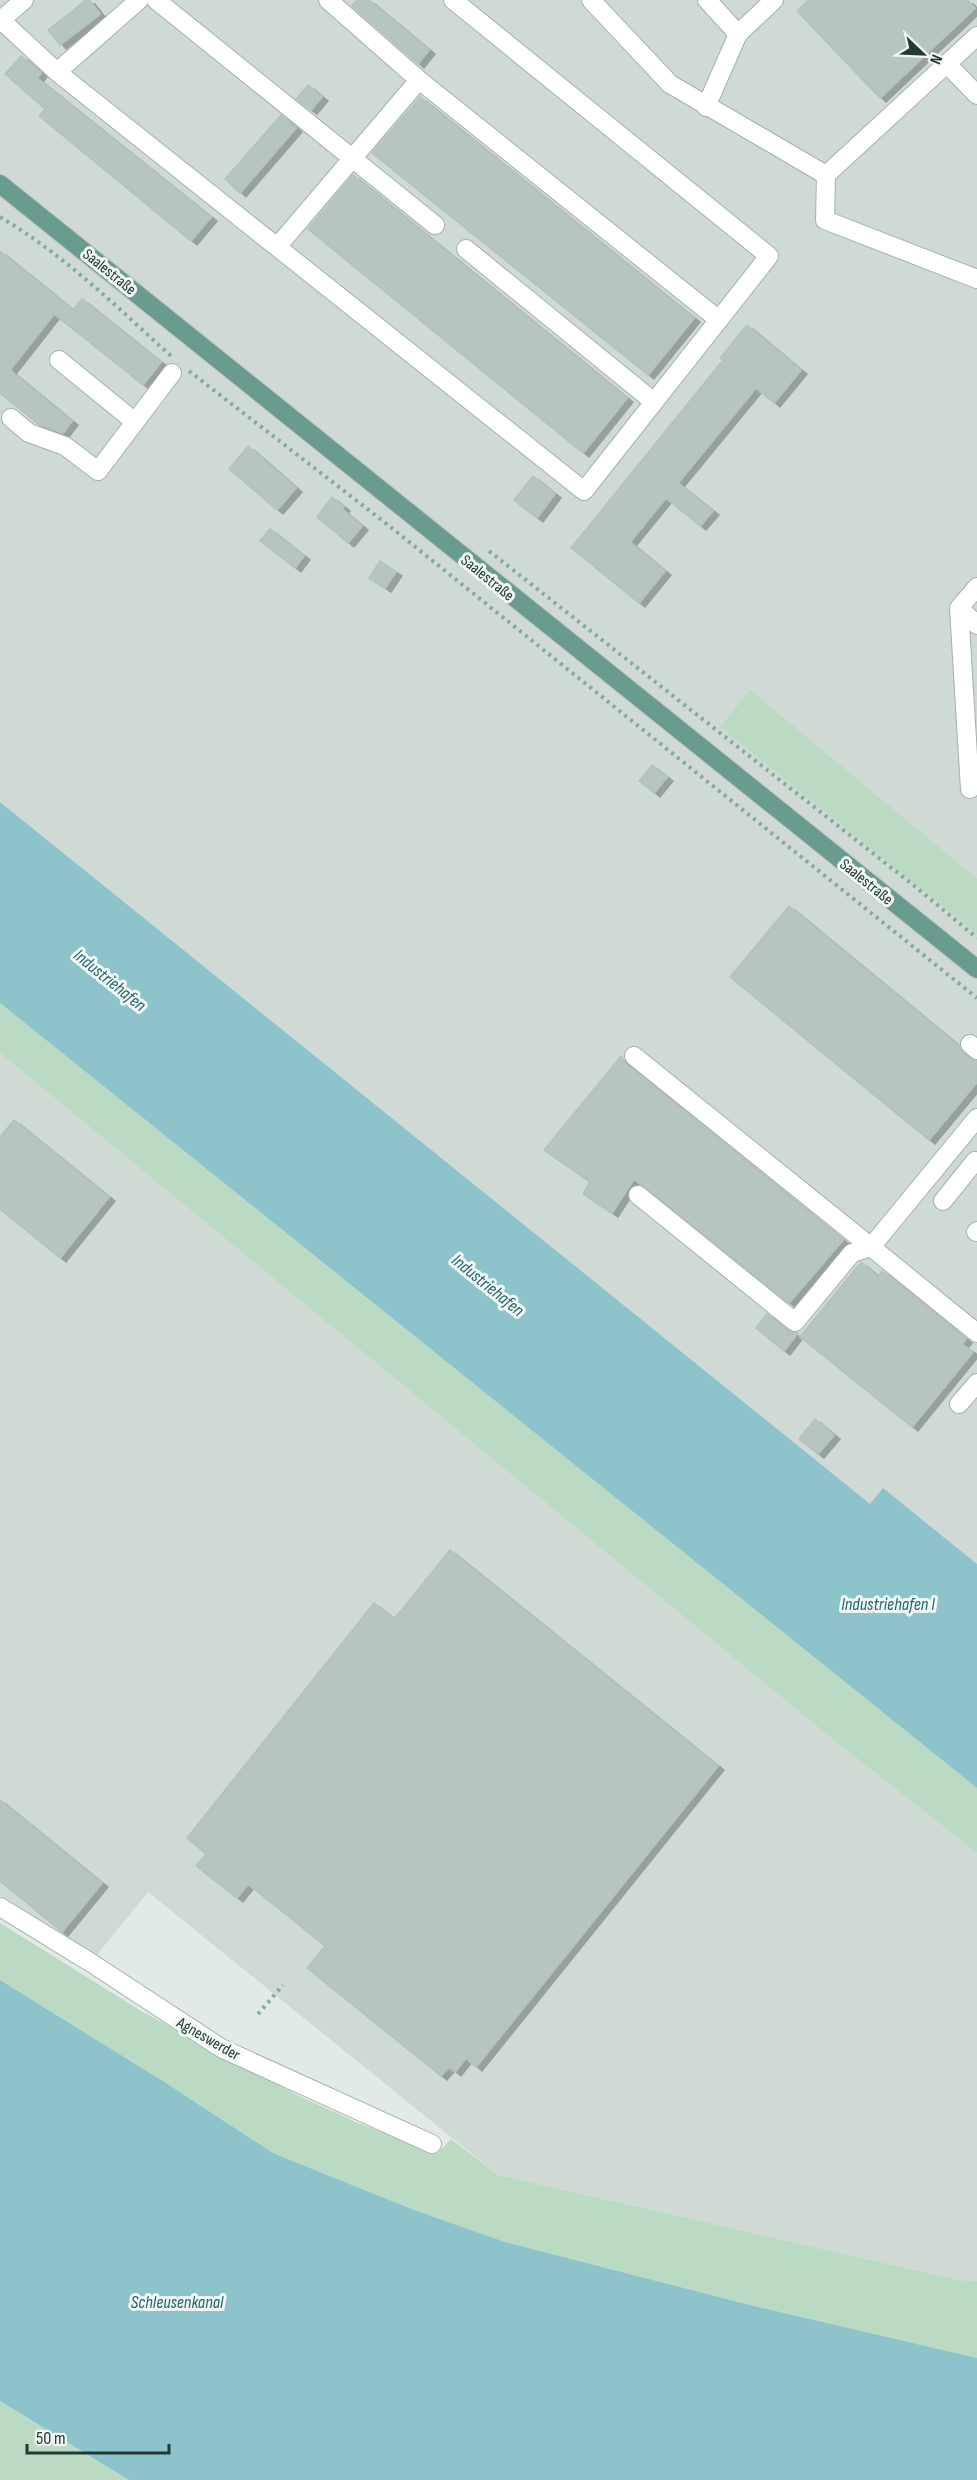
<svg xmlns="http://www.w3.org/2000/svg" width="977" height="2480" viewBox="0 0 977 2480" font-family="'Sofia Sans Condensed',sans-serif">
<style>
.built{fill:#cfdad5}
.green{fill:#bbdac3}
.water{fill:#8dc3cb}
.building{fill:#b6c5bf;stroke:#b4c3bc;stroke-width:1.5;filter:url(#shadow)}
.lines{fill:none;stroke-linecap:round;stroke-linejoin:round}
.minor-casing{stroke:#a4b1ad;stroke-width:20}
.major-casing{stroke:#bdc4c2;stroke-width:20}
.path{stroke:#84ab9e;stroke-width:4;stroke-dasharray:3 4.5;stroke-linecap:butt}
.minor{stroke:#fff;stroke-width:18}
.major{stroke:#699c8e;stroke-width:18}
.labels{text-anchor:middle;stroke-width:6;stroke-linejoin:round;paint-order:stroke}
.street-label{font-size:16px;fill:#233933;stroke:#f1f7f4}
.water-label{font-size:18px;font-style:italic;fill:#226570;stroke:#f1f7f4}
</style>
<defs>
<filter id="shadow"><feDropShadow dx="6" dy="4" stdDeviation="0" flood-color="#0004"/></filter>
</defs>
<rect width="100%" height="100%" fill="#e1eae6"/>
<path class="built" d="M0,0H977V1564L884,1489L870,1505L0,802Z
M0,1053L831,1738L977,1853V2281L959,2280L498,2175L148,1892L96,1956L0,1895Z"/>
<path class="green" d="M750,690L977,879V934L720,727Z
M0,1003L977,1788V1853L831,1738L0,1053Z
M0,1923L141,2011L301,2097L358,2123L438,2153L451,2139L498,2175L959,2280L977,2281V2358L754,2306L505,2242L414,2210L273,2153L166,2083L0,1980Z
M0,2401L129,2480H0Z"/>
<path class="water" d="M0,802L870,1504L883,1488L977,1564V1788L0,1003Z
M0,1980L166,2083L273,2153L414,2210L505,2242L754,2306L977,2358V2480H129L0,2401Z"/>
<path class="building" d="M86,0H89L100,14L60,45L48,30Z
M357,0H369L429,50L418,64L352,6Z
M809,0H967L975,8L880,98L797,11Z
M21,56L41,73L37,78L211,217L191,241L39,116L45,109L5,74Z
M308,85L322,97L311,110L296,99Z
M420,97L694,318L648,375L372,153Z
M281,115L296,128L240,193L225,179Z
M353,175L627,398L583,453L308,229Z
M0,251L73,310L82,299L161,362L143,385L54,314L10,370L72,421L63,433L38,424L0,393Z
M747,325L801,370L774,403L756,388L678,483L713,511L700,526L666,498L630,542L665,571L639,603L571,548L723,360L720,358Z
M248,446L296,488L277,510L229,469Z
M533,476L555,494L537,518L514,500Z
M332,497L344,507L342,509L362,526L348,543L317,517Z
M270,529L304,556L295,568L260,541Z
M380,561L396,572L385,588L369,578Z
M652,765L667,777L654,793L639,781Z
M789,906L959,1046L970,1059L977,1061V1082L929,1140L730,977Z
M621,1056L627,1065L843,1240L789,1303L634,1179L612,1213L583,1194L590,1182L544,1150Z
M14,1120L109,1197L60,1258L0,1209V1137Z
M861,1262L878,1277L882,1271L966,1339L962,1344L973,1352L912,1427L800,1337Z
M767,1314L788,1331L798,1333L784,1351L756,1328Z
M815,1419L834,1435L818,1454L799,1439Z
M450,1550L718,1766L476,2067L466,2058L455,2072L449,2067L441,2076L307,1968L325,1946L248,1884L237,1898L196,1866L206,1854L187,1838L374,1603L394,1619Z
M0,1800L102,1883L62,1932L0,1881Z"/>
<g class="lines">
<g class="minor-casing">
<path id="minor" d="M156,0L435,225
M328,0L419,80L719,320
M591,0L670,84L826,175L977,36
M707,0L738,34L774,0
M1,20L57,72L584,491L769,256L453,0
M0,21L24,0
M947,64L977,95
M57,72L139,0
M706,107L738,34
M826,175L825,220L977,279
M277,247L419,80
M466,249L654,402
M59,360L135,422
M11,418L29,433L65,446L98,471L172,373
M977,587L959,608L977,625
M959,608L970,789
M970,1044L977,1050
M634,1056L871,1247
M977,1118L871,1247L977,1333
M638,1195L795,1322L852,1253L871,1247
M943,1201L975,1161
M976,1232L977,1231
M959,1404L977,1383
M0,1907L93,1964L221,2048L432,2144"/>
</g>
<g class="major-casing">
<path id="major" d="M0,184L977,969"/>
</g>
<path class="path" d="M0,217C63,254 117,307 171,356
M189,371L388,525L977,998
M489,551L917,888L977,938
M258,2014L283,1985"/>
<use href="#minor" class="minor"/>
<use href="#major" class="major"/>
</g>
<g class="labels">
<g class="street-label">
<text transform="translate(110 271) rotate(39)" y="6">Saalestraße</text>
<text transform="translate(488 577) rotate(39)" y="6">Saalestraße</text>
<text transform="translate(867 881) rotate(39)" y="6">Saalestraße</text>
<text transform="translate(209 2038) rotate(30)" y="6">Agneswerder</text>
</g>
<g class="water-label">
<text transform="translate(110 980) rotate(39)" y="6">Industriehafen</text>
<text transform="translate(488 1285) rotate(39)" y="6">Industriehafen</text>
<text x="888" y="1610">Industriehafen I</text>
<text x="177" y="2308">Schleusenkanal</text>
</g>
</g>
<g transform="translate(923 54) rotate(113)" stroke="#f1f7f4" stroke-width="4.5" paint-order="stroke">
<path d="M0-4.5L10 22L0 15L-10 22Z" fill="#233933"/>
<text y="-9" font-size="16" font-weight="bold" text-anchor="middle" fill="#233933">N</text>
</g>
<path d="M27 2444v9h142v-9" fill="none" stroke="#233933" stroke-width="3"/>
<text x="36" y="2444" font-size="18" fill="#233933" stroke="#f1f7f4" stroke-width="4.5" paint-order="stroke">50 m</text>
</svg>
